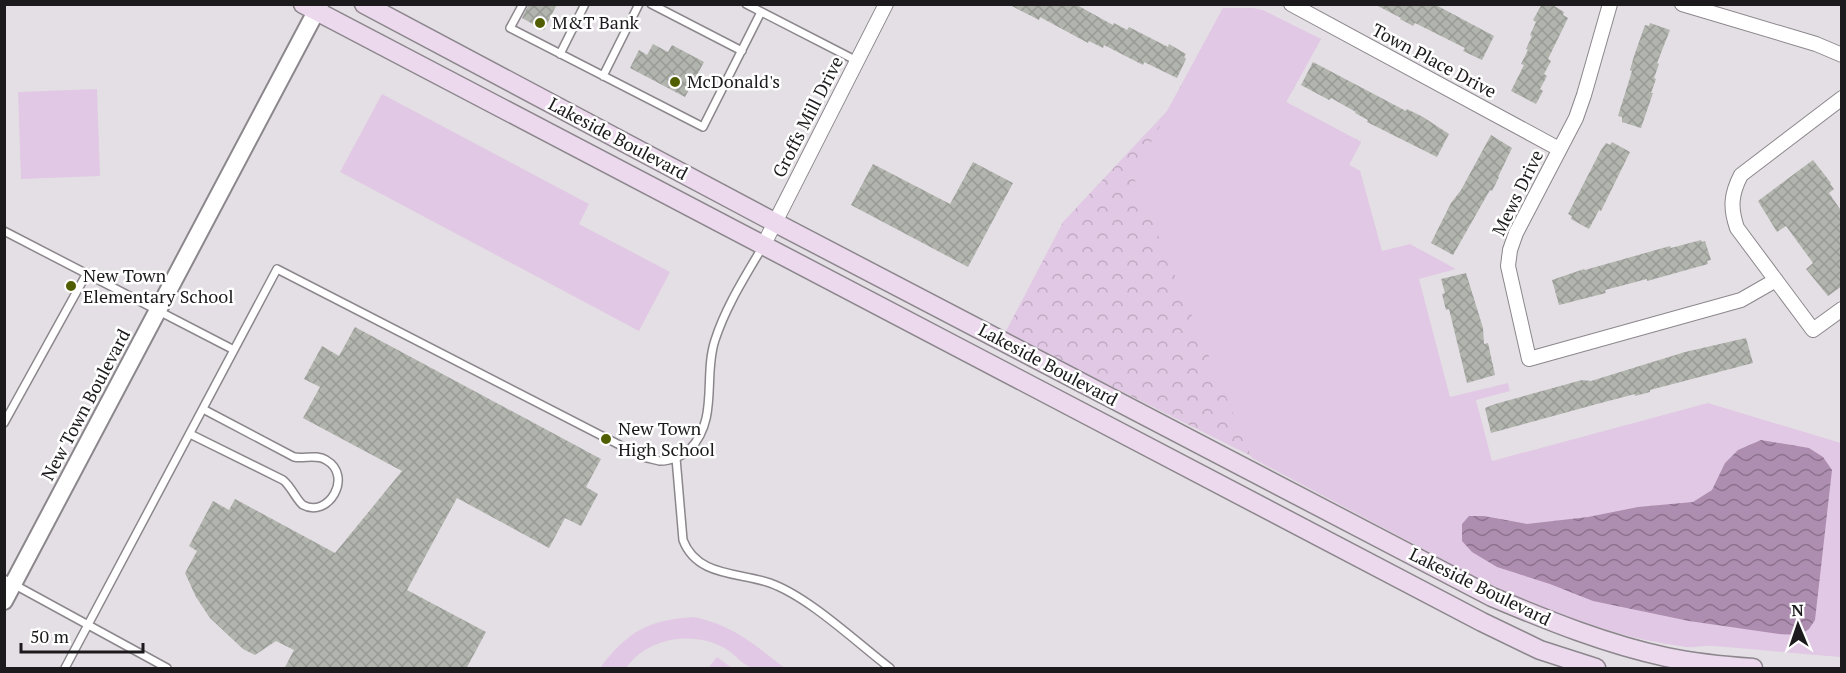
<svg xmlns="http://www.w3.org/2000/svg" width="1846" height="673" viewBox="0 0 1846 673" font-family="'PT Serif',serif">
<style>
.forest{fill:url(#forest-crowns)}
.park{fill:#e1c8e4}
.water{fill:url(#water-waves)}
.building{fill:url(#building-cross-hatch)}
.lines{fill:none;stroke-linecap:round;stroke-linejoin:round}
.service-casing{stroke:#8c878c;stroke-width:10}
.minor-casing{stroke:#8c878c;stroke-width:16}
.tertiary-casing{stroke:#8c878c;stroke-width:20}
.secondary-casing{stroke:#8c878c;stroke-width:21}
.service{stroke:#fff;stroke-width:7}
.minor{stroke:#fff;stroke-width:14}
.tertiary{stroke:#fff;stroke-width:16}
.secondary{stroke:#ecd9ee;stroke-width:18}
.poi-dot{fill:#515e00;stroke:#fff;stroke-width:2}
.labels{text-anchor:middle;stroke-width:5;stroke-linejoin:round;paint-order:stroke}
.poi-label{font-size:18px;fill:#1c1a1c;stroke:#fff;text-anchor:start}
.street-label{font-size:18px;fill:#1c1a1c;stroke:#fff}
</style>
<defs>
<pattern id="forest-crowns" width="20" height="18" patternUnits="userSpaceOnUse" patternTransform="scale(1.5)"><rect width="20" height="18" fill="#e1c8e4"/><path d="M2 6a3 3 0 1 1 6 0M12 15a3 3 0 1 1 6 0" fill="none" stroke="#c0abc3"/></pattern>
<pattern id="water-waves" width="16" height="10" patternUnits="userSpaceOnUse" patternTransform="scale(1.5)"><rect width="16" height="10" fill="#ad8db0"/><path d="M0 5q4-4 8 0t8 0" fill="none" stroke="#8c728e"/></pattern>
<pattern id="building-cross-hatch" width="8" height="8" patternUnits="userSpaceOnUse" patternTransform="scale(1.5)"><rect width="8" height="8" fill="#b2b4ae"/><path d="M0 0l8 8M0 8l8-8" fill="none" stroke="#989a95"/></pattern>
</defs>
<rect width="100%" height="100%" fill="#e4dfe4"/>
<path class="forest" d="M1223,8H1253L1321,39L1286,102L1361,142L1349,165L1360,171L1382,252L1343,502L1005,333L1063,222L1167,111Z"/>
<path class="park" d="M1223,8H1253L1263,10L1321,39L1286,102L1361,142L1349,165L1360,171L1382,251L1410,244L1456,269L1419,279L1450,397L1508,383L1510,391L1476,400L1492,461L1708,403L1841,443V657C1799,654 1756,649 1713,646C1704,645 1694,648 1686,647C1617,638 1551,613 1489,584L1252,458L1133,176Z
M97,89L100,176L21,179L18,92Z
M382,94L589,204L579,224L670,272L639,331L340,172Z
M694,617C735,626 753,644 785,668C776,669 762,671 753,668C743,666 735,654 726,649C694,630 648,637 626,668H600C628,631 648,620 694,617Z
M717,657L732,668H708Z"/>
<path class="water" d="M1761,440L1809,448L1823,457L1832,470L1815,620L1809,629L1800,635L1779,634L1689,621L1593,601L1550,584L1497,567L1472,552L1462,541V524L1469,516H1484L1527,524L1588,517L1638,507L1693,502L1712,490L1725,463L1738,450Z"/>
<path class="building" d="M529,4H557L544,30L522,18Z
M1008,4H1075L1113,25L1114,23L1127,30L1129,27L1168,47L1169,44L1186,54L1184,57L1186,59L1177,78L1144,62L1143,65L1104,45L1103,48L1089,41L1088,43L1040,17L1039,20Z
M1374,4H1434L1494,36L1482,60L1463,51L1465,48L1415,23L1413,26L1400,19L1401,18Z
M1542,4H1551L1564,12L1563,15L1568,18L1548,59L1551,61L1544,74L1547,76L1540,89L1543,91L1536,104L1511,91L1524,65L1521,64L1528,50L1526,49L1532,36L1530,35L1536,22L1533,20Z
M1650,23L1670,30L1657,63L1659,64L1654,78L1656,79L1651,93H1653L1641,128L1622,122V117L1618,116L1632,71L1630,70L1634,56L1645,25L1649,26Z
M653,44L668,52L672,45L704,62L685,97L630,68L639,50L647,55Z
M1313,62L1406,111L1407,109L1423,117L1449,134L1437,157L1367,122L1368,120L1355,113L1356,112L1331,98L1329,100L1301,85Z
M1491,135L1512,148L1498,177H1499L1492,191L1490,190L1453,255L1431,243L1451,203L1461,190Z
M1612,142L1630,152L1601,211L1599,210L1589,229L1571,219L1572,216L1568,214L1601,150L1606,143L1610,145Z
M1813,160L1831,183L1830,184L1834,189L1829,193L1842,212V286L1828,296L1806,269L1813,263L1786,226L1777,232L1758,201Z
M973,162L1013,183L968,267L851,205L873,164L950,204Z
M1701,240L1702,242L1705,241L1711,260L1707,261L1708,264L1647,281V279L1605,290L1606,293L1559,305L1552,280L1584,269L1585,270L1670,246L1671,248Z
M1466,273L1483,328L1484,344L1488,343L1495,375L1467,383L1449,309L1446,310L1442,294L1445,293L1441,279Z
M355,327L601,459L586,487L598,494L581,526L565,518L549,548L457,498L407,590L486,632L466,669H284L294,650L276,641L255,655L243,649L210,618L196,597L185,573L197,551L189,546L213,501L229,510L235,499L335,553L402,471L303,418L320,387L304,379L322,346L339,356Z
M1746,338L1753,363L1650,390V392L1635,396V394L1597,404L1491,433L1485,408L1495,404L1582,380L1591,381L1685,352Z"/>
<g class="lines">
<g class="service-casing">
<path id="service" d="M523,4L510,28L703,127L761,12
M651,4L742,51
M746,4L857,61
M560,54L585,4
M603,76L639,4
M4,231L234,350
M4,423L87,273
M190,434L283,480C291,486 297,501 303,505C328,519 354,476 326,460C317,454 304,459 294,457L203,409
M676,458L683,540C697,577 739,572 770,583C809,597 856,642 890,668
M4,579L167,668
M65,668L277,269L643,457C648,458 655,460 660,461C670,461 683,456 690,449C719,419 703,376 715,340C726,306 745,277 763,246"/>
</g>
<g class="minor-casing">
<path id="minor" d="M1291,4L1559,149
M1610,4L1584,95L1576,118L1516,233L1510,250L1508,266L1529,359L1741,300L1776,280
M1682,4L1816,44L1842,55
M1842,98L1741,175C1731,194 1730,208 1737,228L1813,330L1842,309
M763,246L886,4"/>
</g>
<g class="tertiary-casing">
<path id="tertiary" d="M4,601L320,4"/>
</g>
<g class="secondary-casing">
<path id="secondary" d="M303,4L1482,622L1540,650L1596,668
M364,4L774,222L1492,597C1549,621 1606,644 1666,657C1695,663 1724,666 1753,668"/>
</g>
<use href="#service" class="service"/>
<use href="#minor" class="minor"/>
<use href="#tertiary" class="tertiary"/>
<use href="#secondary" class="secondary"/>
</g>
<g class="poi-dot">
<circle cx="540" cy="23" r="6"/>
<circle cx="675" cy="82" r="6"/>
<circle cx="71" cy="286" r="6"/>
<circle cx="606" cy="439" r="6"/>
</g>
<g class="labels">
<g class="poi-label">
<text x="552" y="29">M&amp;T Bank</text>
<text x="687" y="88">McDonald's</text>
<text x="83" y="282">New Town<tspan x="83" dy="21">Elementary School</tspan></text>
<text x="618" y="435">New Town<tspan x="618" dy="21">High School</tspan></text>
</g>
<g class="street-label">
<text transform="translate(1434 61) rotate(28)" y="6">Town Place Drive</text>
<text transform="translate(808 117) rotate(-63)" y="6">Groffs Mill Drive</text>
<text transform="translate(618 139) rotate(28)" y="6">Lakeside Boulevard</text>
<text transform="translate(1518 193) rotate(-64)" y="6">Mews Drive</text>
<text transform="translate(1048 365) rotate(28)" y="6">Lakeside Boulevard</text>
<text transform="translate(86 405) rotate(-62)" y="6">New Town Boulevard</text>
<text transform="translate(1480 587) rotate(26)" y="6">Lakeside Boulevard</text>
</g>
</g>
<rect width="1846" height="673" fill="none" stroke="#1c1a1c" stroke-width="12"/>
<g transform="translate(1798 625) rotate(358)" stroke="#ffffff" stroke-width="4.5" paint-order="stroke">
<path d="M0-4.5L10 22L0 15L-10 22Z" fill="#1c1a1c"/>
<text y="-9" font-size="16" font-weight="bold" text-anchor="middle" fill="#1c1a1c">N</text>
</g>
<path d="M21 643v9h122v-9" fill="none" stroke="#1c1a1c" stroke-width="3"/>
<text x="30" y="643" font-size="18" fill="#1c1a1c" stroke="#ffffff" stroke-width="4.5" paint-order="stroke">50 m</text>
</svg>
